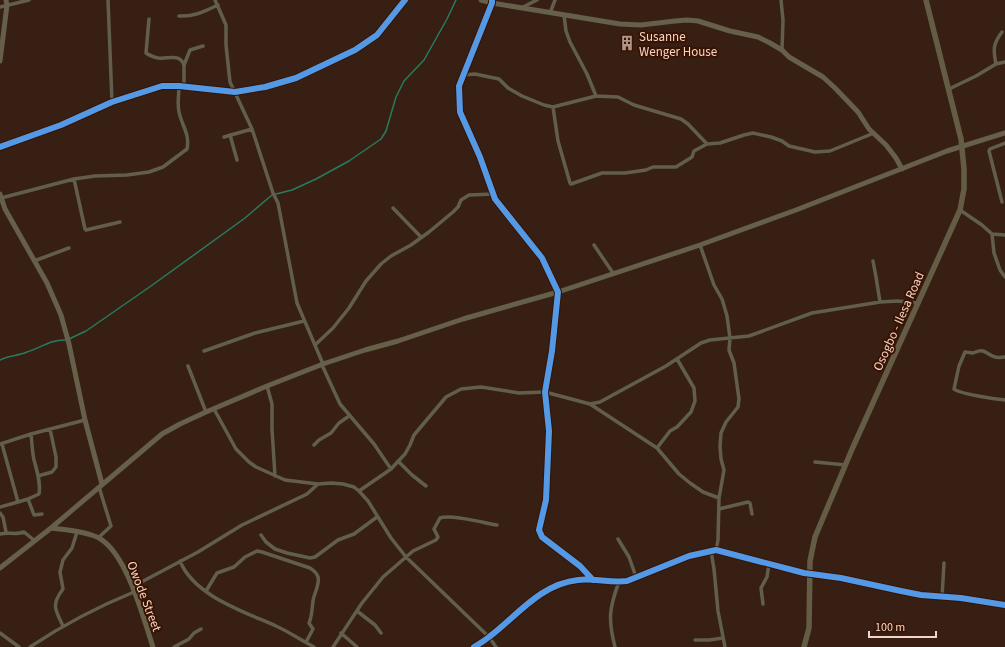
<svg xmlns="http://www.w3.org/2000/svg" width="1005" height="647" viewBox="0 0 1005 647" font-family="'Source Sans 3',sans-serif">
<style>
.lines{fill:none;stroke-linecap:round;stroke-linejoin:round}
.stream{stroke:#277c5f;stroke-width:1.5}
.street{stroke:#625e4c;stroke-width:3.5}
.secondary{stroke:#665f4a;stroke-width:5}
.primary{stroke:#655c45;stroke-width:5.5}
.cycleway-casing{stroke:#3a1200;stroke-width:8}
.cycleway{stroke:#5399e6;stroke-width:6}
.labels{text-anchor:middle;stroke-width:4;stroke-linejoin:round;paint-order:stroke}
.poi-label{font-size:13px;fill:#f1d5c8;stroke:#3a1200;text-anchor:start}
.street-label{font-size:13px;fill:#f1d5c8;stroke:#3a1200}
</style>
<rect width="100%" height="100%" fill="#372013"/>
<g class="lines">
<path class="stream" d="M69,339L86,331L151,286L245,218L272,195L292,190L316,179L349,161L381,139L386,131L396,97L404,81L424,60L447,19L456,0
M0,360C9,355 18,356 27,352C40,348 52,339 66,340"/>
<path class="street" d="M108,0L112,102
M215,0L226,25V45L230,82L252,129L273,193L278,203L297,303L323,364
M492,0V3L459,86L460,112L480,157L495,199L542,258L558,292L552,351L545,392L549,431L546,500L539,530L542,537L580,566L593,580
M781,0L783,20L782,50
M0,7L29,0
M523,7L537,0
M550,13L555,0
M564,15L566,31L570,42L587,74L596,96
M179,16C194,17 205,11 218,5
M149,19L146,53C150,56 154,57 158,58C167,60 179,52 184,65
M996,64C993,49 993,44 1002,32
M464,75L475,74L499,79L508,88L522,96L544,105L553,107L596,96L618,97L634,105L681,119L688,124L707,144
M184,86V65L190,50L203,46
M949,89L976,76L996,64L1005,62
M553,107L558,141L570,183L571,184L602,173H625L646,170L653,167H676L692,157L694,151L707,144L720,143L744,135L753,133L771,137L782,141L789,146L815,152L830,151L874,133
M230,135L237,160
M224,137L252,129
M0,147L61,125L112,102L162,86H179L235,92L265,87L296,78L355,50L377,35L405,0
M74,179L85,229L86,230L120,222
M1,198L74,179L95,176L127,175L149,172L163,167L187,149C190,134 182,126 179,112C177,103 179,95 179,86
M1002,202L989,151L990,149L1005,143
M393,208L421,237
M960,210L982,225L992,234L994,253L1000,270L1005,277
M992,234L1005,235
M594,245L613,273
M700,245L714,285L722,299L727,316L730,338L729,350L734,363L739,399L738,407L726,422L721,433L720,446L721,459L724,470L719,498L718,540L716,550
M34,261L69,248
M873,261L876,277L880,302
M315,345L333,328L349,308L366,281L381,264L391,256L411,245L429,232L453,212L458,207L461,200L469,195L493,194
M204,351L255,333L304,321
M1005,357C1002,357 998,358 995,357C985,354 985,347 973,353L965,352L959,366L954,389C960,394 995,399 1005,400
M322,365L340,404L374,444L391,469
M188,366L206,412
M267,386L272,404V429L275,476
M590,404L600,402L666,366L701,343L710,340L749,336L812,313L880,302L897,301L918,303
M214,409L236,449L249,462L256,467L285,480L318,484L331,483L343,484L354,487L359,491L368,501L391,538L406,557L489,637L496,647
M0,444L31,434L85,420
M314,445L319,440L331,433L339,423L349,416
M657,448L670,431L677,427L691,412L695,401L694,388L677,359
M398,461L412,475L426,486
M815,462L846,465
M38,476L52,472L56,467V457L50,429
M359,491L391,469L405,454L410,445L414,435L446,397L461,389L481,387L519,393L545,392L590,404L657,448L679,474L690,483L703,492L719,498
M28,499L34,515L42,514
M18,502L28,499L39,494C41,483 37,471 34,460C32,451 32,442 31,434
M0,507L18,502L2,444
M719,509L748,502L750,503L752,514
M0,513L3,517L6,532
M0,534C8,532 16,535 24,532L35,541
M261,535L266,542L275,549L287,553L310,558L315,557L338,540L354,534L377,517
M98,538L111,526L99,487
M618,539L629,557L636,577
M711,551L714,569L718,611L725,647
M180,561C194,596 245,612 276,626C289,632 301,640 314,647
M132,587L198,552L242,525L307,494L318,484
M206,591L217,573L234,567L245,557L257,551L262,552L310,568C313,570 317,573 318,577C320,585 314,593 313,601C312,608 312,617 309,623L313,629L306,642
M942,597L944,563
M763,604L761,588L767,577L769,564
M357,611L375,625L381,633
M63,626C55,609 51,605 63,589L60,572L63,560L72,548L77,532
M0,633L19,647
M341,633L357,647
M695,640H709L723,638
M30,647C63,625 97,607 134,592
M174,647L189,639L194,633L201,629
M333,647L362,603L383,577L413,551L436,540L438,537L434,529L440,518C451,514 484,523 497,525
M474,647C479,644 484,641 489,637C517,616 540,584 578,580C594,578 610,583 627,581L689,556L716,550L804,573L841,578L901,591L921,595L961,598L1005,605
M615,647C608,620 609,608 619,582"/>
<path class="secondary" d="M481,0L492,3L620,24L641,25L675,21L687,20L698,21L730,31L758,37L770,43L782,50L789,57L823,77L835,88L858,112L869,129L886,145L896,158L902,169
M0,61L7,5L6,0
M0,194L5,209L47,283L61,315L69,344L85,420L102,484
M51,528C66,530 85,531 99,538C127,554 143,617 153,647
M0,568L51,528L162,434L180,424L206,412L267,386L323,364L365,350L398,341L463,319L558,292L700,245L796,210L947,151L1005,133"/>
<path class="primary" d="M804,647L809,628L810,561L815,537L853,447L960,210L964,189V169L961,139L926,0"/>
<g class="cycleway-casing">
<path id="cycleway" d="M492,0V3L459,86L460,112L480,157L495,199L542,258L558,292L552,351L545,392L549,431L546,500L539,530L542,537L580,566L593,580
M0,147L61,125L112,102L162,86H179L235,92L265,87L296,78L355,50L377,35L405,0
M474,647C479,644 484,641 489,637C517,616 540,584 578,580C594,578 610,583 627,581L689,556L716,550L804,573L841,578L901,591L921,595L961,598L1005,605"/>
</g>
<use href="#cycleway" class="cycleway"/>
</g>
<defs>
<g id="building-bare" transform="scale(1.2)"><path d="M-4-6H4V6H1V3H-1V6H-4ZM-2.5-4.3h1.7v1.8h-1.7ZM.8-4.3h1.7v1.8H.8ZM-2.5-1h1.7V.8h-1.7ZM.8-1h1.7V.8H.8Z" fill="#b09689" stroke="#3a1200" stroke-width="2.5" paint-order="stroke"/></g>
</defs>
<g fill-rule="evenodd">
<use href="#building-bare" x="627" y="43"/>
</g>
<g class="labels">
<g class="poi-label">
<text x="639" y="41">Susanne<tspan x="639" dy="15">Wenger House</tspan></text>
</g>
<g class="street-label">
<text transform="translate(898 321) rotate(-66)" y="5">Osogbo - Ilesa Road</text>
<text transform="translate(145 596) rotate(69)" y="5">Owode Street</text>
</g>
</g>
<path d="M869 631v6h67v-6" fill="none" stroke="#f1d5c8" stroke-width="2"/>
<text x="875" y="631" font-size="12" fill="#f1d5c8" stroke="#3a1200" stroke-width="3" paint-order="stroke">100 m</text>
</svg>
